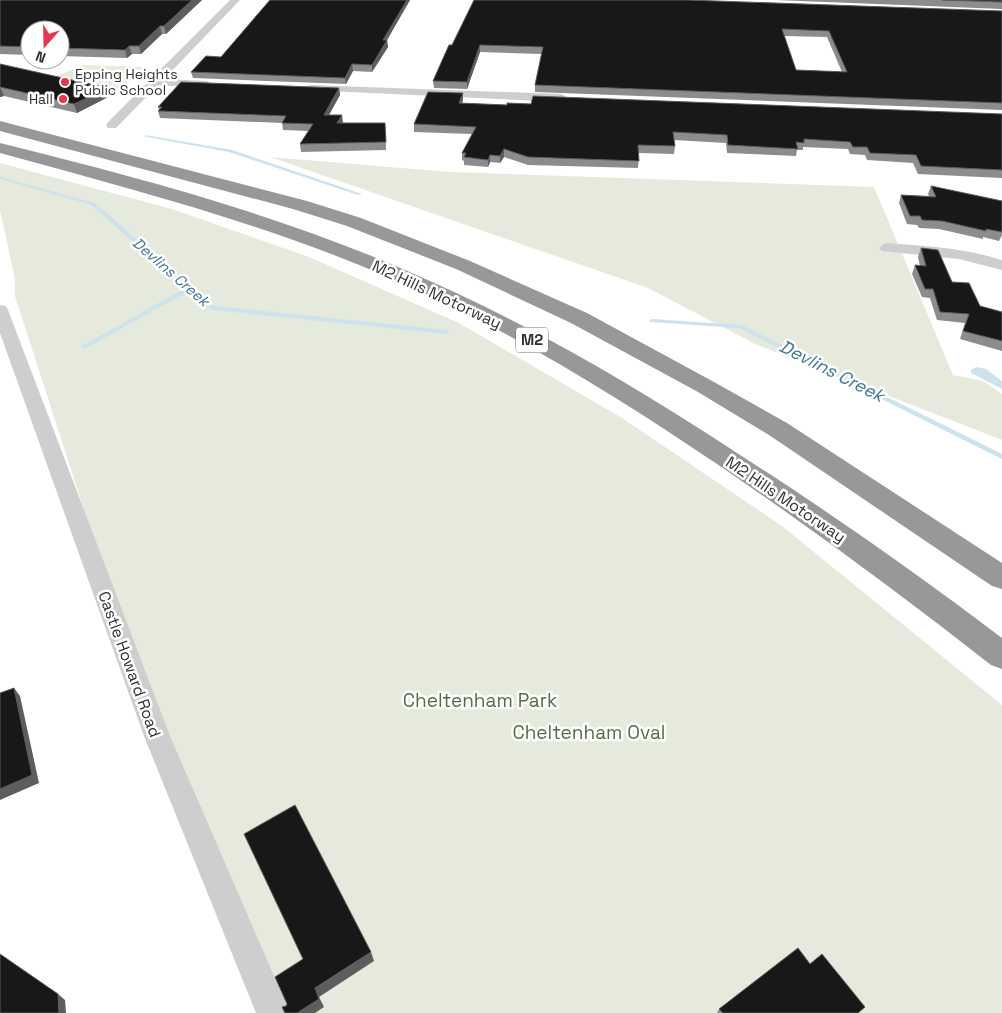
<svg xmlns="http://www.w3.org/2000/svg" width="1002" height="1013" viewBox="0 0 1002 1013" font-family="'Space Grotesk',sans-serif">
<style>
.green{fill:#e5eadd}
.water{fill:#cde2ec}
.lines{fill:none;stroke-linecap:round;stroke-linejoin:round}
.stream{fill:#cde2ec;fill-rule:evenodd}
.street{fill:#cecece;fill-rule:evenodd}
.highway{fill:#989898;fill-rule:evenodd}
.wall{fill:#8c8c8c;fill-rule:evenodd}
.shaded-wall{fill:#5d5d5d}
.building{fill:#181818;stroke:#5d5d5d;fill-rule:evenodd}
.poi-dot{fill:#e3384d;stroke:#fff;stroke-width:2}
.labels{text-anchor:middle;stroke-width:5;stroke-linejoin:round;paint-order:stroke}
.far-poi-label{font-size:14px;fill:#313131;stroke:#fff;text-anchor:start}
.far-water-label{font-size:15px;font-style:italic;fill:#3f7693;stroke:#fff}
.shield{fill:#fff;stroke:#6f6f6f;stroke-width:1}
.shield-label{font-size:15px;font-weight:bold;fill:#313131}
.street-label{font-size:16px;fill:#313131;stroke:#fff}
.water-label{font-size:18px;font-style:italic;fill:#3f7693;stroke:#fff}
.near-park-label{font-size:19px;fill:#566d3e;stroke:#fff}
</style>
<rect width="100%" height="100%" fill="#fff"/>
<path class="green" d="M83,65L143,67L128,83L108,95L45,81Z
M270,157L450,172L874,187L953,375L983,381L1002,394V440L755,344L648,288Z
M0,163L172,209L309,257L459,323L622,418L782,526L1002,705V1013H273L157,736L15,296V279L0,210Z"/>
<path class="water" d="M976,367L986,369L1002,381V389L971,373V370Z"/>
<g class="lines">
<path class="stream" d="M145,135L232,150L362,194L358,195L229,152L147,137H145Z
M0,177L95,203L214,306L447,330L450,332L447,334L212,310L189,291L86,348H82V346L185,288L91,205L0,179Z
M652,319L742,325L1002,454V459L739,328L650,322L649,321Z"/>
<path class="street" d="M230,0H240L164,79L207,81L213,84L211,86H157L116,128H108L106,125L108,122Z
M310,85L562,94L568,98L562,102L306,90L304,88Z
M887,243C926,246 964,248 1002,260V270L959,259L882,251L879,248L882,245Z
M0,305L6,306L8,310L170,736L290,1013H256L144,736L0,333Z"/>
<path class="highway" d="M0,121L307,201L361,218L470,261L587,313L714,382L787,423L1002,563V589L992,586L769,435L698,392L571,323L456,269L347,226L293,209L0,131Z
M0,143C137,177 276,214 405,270C522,320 631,383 737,453C828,511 916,573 1002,638V669L991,665C902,595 811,528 717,464C612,393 505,327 388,277C263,223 131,189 0,153Z"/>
</g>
<path class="wall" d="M0,0H202L166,34H162L141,54H132L127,58L60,56V30H30V55L0,54Z
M270,0H410L387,40L388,47L372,72L353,71L346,84L193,78L191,72L221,57Z
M776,0H1002V9Z
M1002,11V110L535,92V85L542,54L480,52L467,89L434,88L433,81L449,45ZM784,36L827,37L842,72L796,70Z
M0,64L110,96L77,113L4,96L0,97Z
M339,88L340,95L329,115H342V123L386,130V150L301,152L300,144L308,131L283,130L282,123L160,118L158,111L159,110L158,107Z
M463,100L462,103L507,105L531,104L1002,114V178L918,174L913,163L867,160L865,155L850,154L848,149L803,147V150H797L796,156L727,153L726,143L674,140L675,146L674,154L639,153L638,168L528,165L504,157L500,163L490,162L488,167L464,165V161L462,160V153L472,134L414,132V124Z
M931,186L1002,201V235L999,241L983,237V239L939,229L919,228L917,225L907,224L899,203L901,195L929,196L928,194Z
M921,248L952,282L980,306L1002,312V351L960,339L965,323L937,320L930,298L922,297L912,274L915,265L920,266L918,257Z
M810,964L859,1013H717L719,1009Z"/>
<path class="shaded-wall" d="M192,0H202L166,34L164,26Z
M407,0H410L387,40L388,47L372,72V65L383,40Z
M160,26L162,34L141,54L139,46Z
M480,45V52L467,89V82Z
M129,46L132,54L127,58L125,50Z
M352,64L353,71L346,84L345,78Z
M0,87L4,96L0,97Z
M108,88L110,96L77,113L74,104Z
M339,88L340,95L325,122L324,115Z
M463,93V100L459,111V103Z
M342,115L343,123L338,131L337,123Z
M504,149V157L500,163V156Z
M490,155V162L488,167V160Z
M14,688L20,696L39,783L0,800V789Z
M371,952L374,961L319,997L324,1007L315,1013H297L315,988Z
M58,994L65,1000L66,1013H59Z"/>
<path class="building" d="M0,0H192L164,26H160L139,46H129L125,50L60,48V30H30V47L0,46Z
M270,0H407L383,40H387L372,65L352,64L345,78L191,72L206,56L221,57Z
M474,0H688L1002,11V103L535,85L543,47L480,45L467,82L433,81L449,45H452ZM782,29L829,31L847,72L796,70Z
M942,0H1002V2Z
M0,64L108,88L74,104L0,87Z
M181,82L339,88L324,115H342L337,123H385L386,142L300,144L313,124L282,123L286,116L158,111L162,107H158Z
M428,92L463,93L459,103L507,105V103L531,104L533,96L1002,114V170L921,166L916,155L870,153L867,147H853L850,142L804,139V143L796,142L798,149L728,145L727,135L673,132L675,146L638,145L639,161L528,157L504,149L500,156L490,155L488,160L464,157L466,153H462L476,127L414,124Z
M931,186L1002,201V232L986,229V231L942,221L922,220L920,216H910L901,195L936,197Z
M921,248L938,250L952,282L969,283L980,306L1002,312V341L963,331L969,314L940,312L933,289H925L915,265L926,266Z
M14,688L32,775L0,789V693Z
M295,805L371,952L315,988L319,999L297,1013H285L282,1007L286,1006L287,1004L275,977L303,959L244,834Z
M798,948L810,964L822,954L865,1007L858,1013H723L719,1009Z
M0,954L58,994L59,1013H0Z"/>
<g class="poi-dot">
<circle cx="65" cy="82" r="5"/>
<circle cx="63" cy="99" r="5"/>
</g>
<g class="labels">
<g class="far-poi-label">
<text x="75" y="79">Epping Heights<tspan x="75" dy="16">Public School</tspan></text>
<text x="53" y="104" text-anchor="end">Hall</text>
</g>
<g class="far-water-label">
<text transform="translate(171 272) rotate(41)" y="5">Devlins Creek</text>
</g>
<rect class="shield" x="516" y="327.5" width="32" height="25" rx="4"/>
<g class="shield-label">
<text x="532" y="345">M2</text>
</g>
<g class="street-label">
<text transform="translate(437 294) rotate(25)" y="6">M2 Hills Motorway</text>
<text transform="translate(786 499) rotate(34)" y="6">M2 Hills Motorway</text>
<text transform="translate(130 664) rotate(70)" y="6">Castle Howard Road</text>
</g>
<g class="water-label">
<text transform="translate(832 371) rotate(27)" y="6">Devlins Creek</text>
</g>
<g class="near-park-label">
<text x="480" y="707">Cheltenham Park</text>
<text x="589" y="739">Cheltenham Oval</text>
</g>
</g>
<g transform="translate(45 45) rotate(200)"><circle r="24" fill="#ffffff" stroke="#adadad"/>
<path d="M0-4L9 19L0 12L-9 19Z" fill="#e3384d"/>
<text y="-8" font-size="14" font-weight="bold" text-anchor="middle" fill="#313131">N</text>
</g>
</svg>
